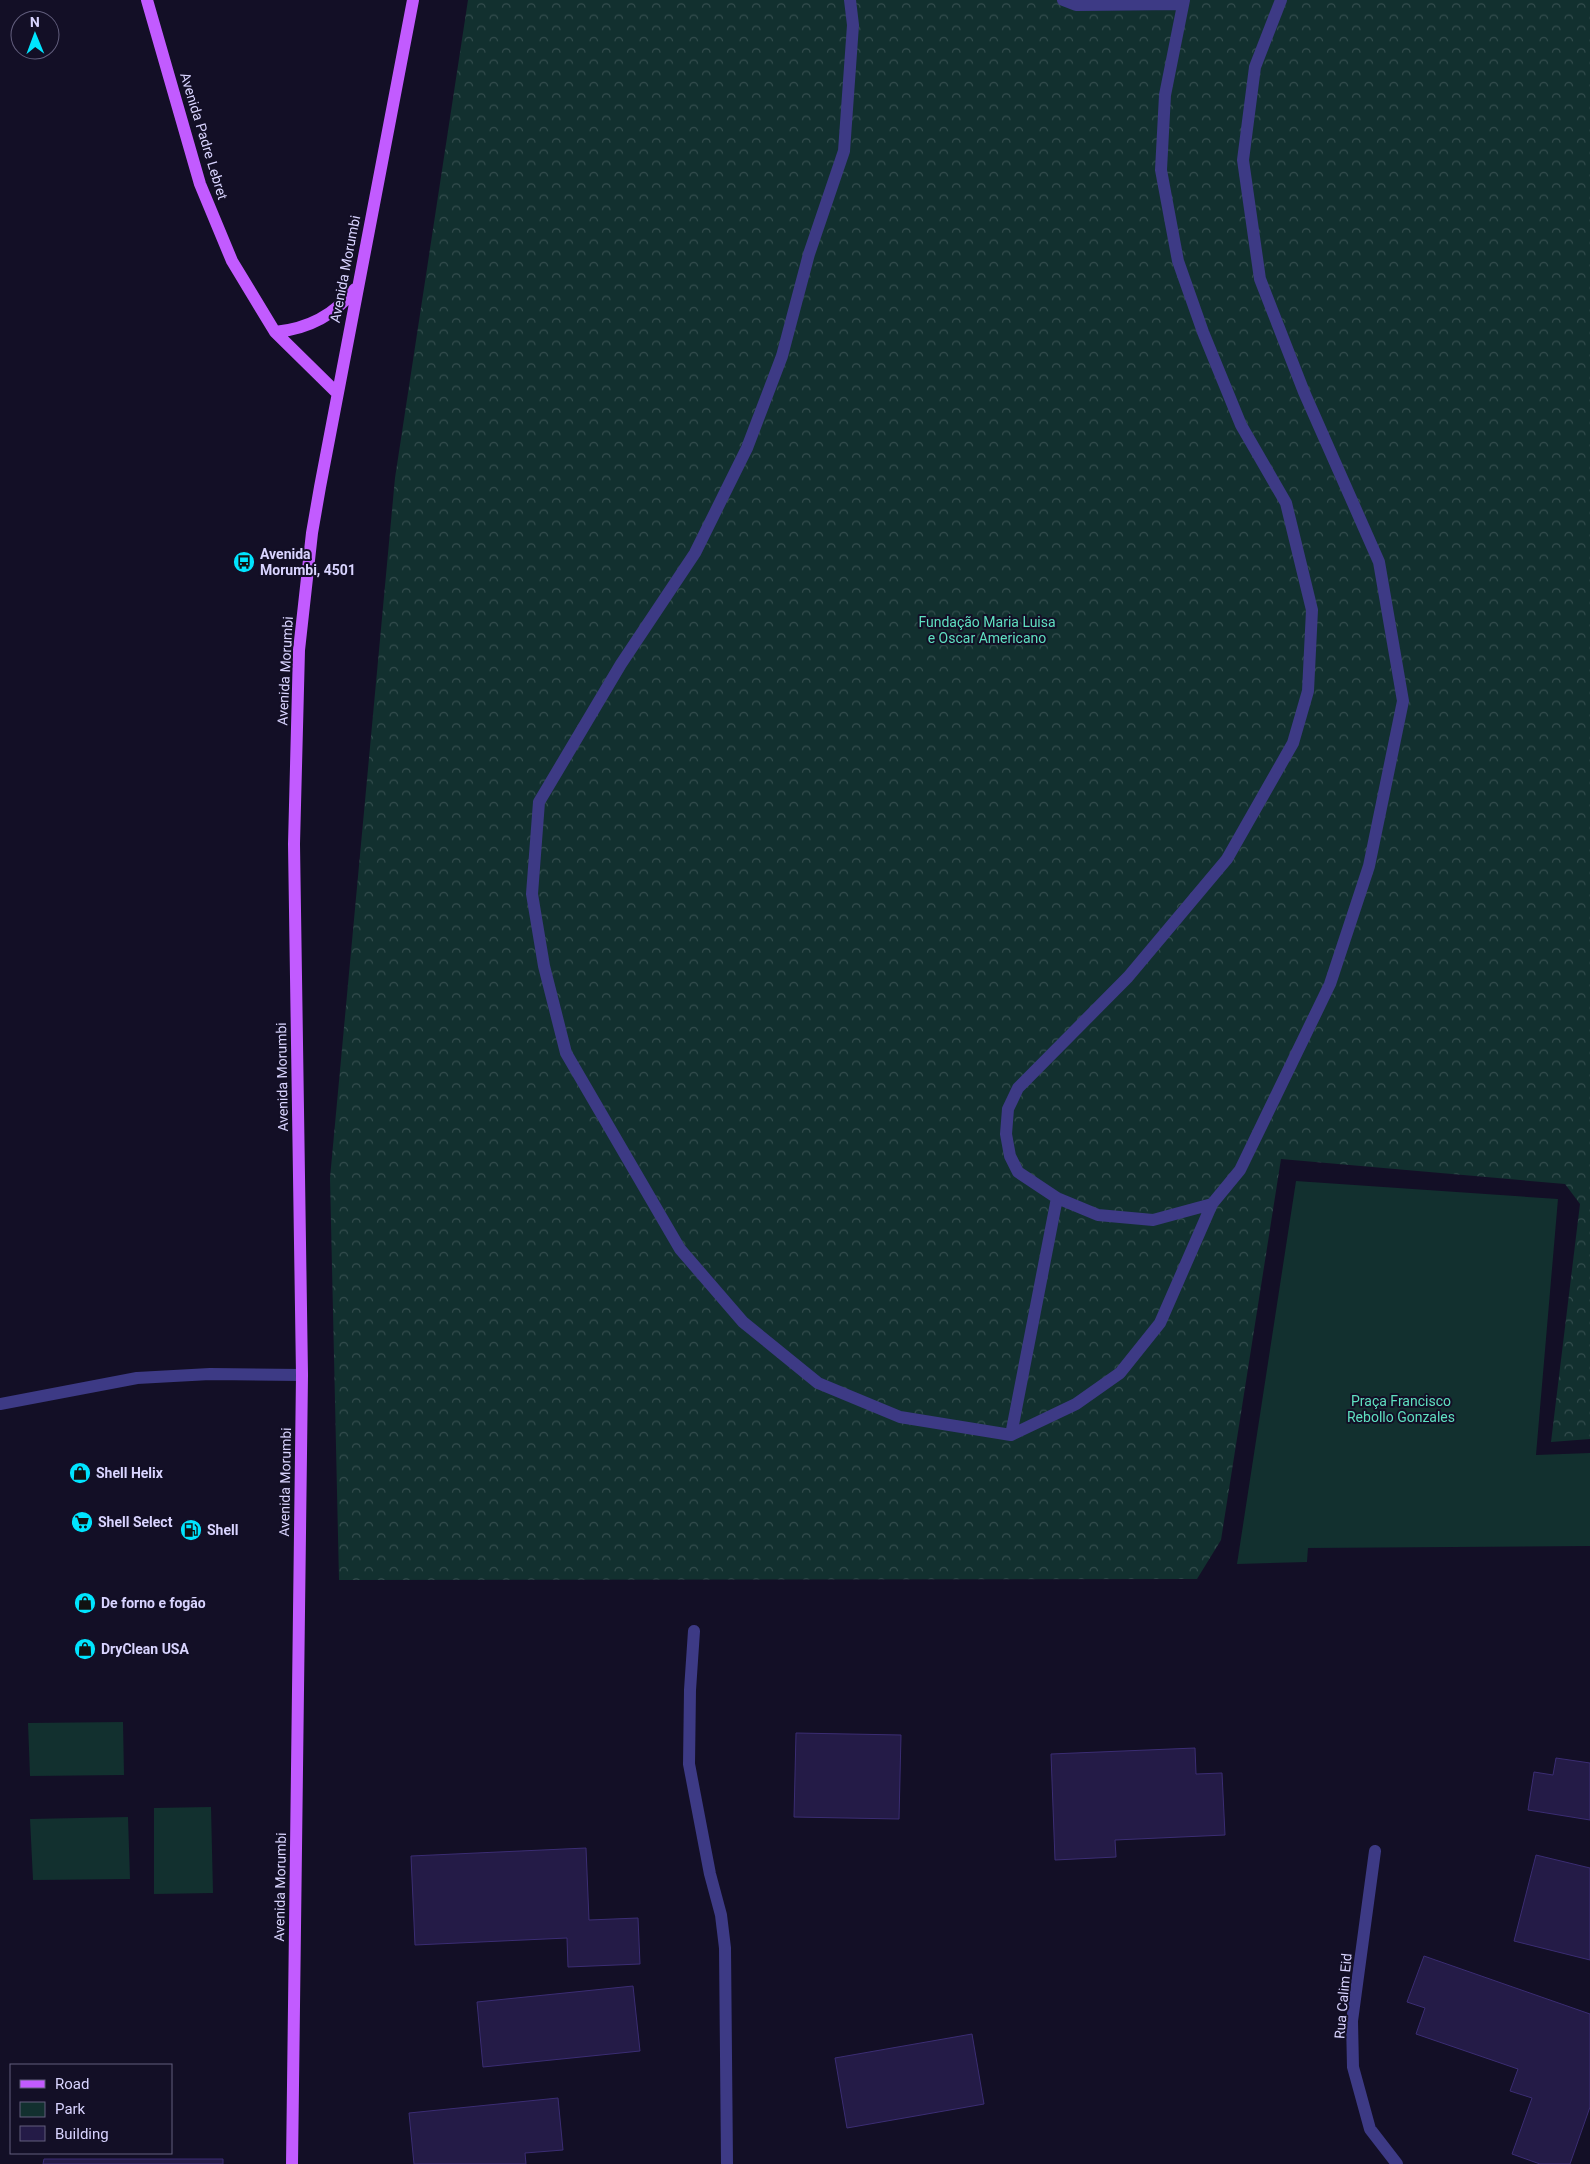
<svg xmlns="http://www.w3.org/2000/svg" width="1590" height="2164" viewBox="0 0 1590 2164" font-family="Roboto,sans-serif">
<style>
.green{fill:#12302f}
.forest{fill:url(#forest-crowns)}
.building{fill:#241b47;stroke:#3b2d73}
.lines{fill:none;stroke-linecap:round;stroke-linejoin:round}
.minor{stroke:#3d3a85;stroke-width:12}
.major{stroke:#c25bff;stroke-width:12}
.labels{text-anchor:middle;stroke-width:4;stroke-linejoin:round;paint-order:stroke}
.street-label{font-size:14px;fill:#d9d4ff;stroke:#130f26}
.poi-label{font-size:14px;font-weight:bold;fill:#d9d4ff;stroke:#130f26;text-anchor:start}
.park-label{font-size:14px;fill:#5fe0c0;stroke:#130f26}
</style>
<defs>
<pattern id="forest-crowns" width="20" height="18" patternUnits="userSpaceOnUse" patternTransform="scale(1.25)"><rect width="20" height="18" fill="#12302f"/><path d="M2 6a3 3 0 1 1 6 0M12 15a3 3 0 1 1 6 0" fill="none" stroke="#344d4e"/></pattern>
</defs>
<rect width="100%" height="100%" fill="#130f26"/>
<path class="green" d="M1296,1181L1558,1199L1536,1455L1590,1453V1546L1308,1548L1307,1562L1237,1564Z
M123,1722L124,1775L30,1776L28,1723Z
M211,1807L213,1893L154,1894V1808Z
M128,1817L130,1879L33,1880L30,1819Z"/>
<path class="forest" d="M468,0H1590V1439L1551,1442L1580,1204L1565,1184L1281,1159L1221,1540L1197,1579L339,1580L330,1178L395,478Z"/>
<path class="building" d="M796,1733L901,1735L899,1819L794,1817Z
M1195,1748L1196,1774L1222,1773L1225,1835L1115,1840L1116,1857L1055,1860L1051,1754Z
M1556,1758L1590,1763V1820L1528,1810L1534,1772L1553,1775Z
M586,1848L589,1920L638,1918L640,1964L568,1967L567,1938L415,1945L411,1856Z
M1536,1855L1590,1868V1960L1514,1941Z
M1424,1956L1590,2014V2107L1570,2164H1540L1512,2154L1532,2098L1510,2091L1518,2069L1416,2034L1425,2008L1407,2002Z
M633,1986L640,2051L483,2067L477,2002Z
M972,2034L984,2104L847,2128L835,2058Z
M558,2098L563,2150L525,2153L526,2164H414L409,2113Z
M44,2159H223V2164H43Z"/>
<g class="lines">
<path class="minor" d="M850,0L853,25L844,151L809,254L782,356L747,448L695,553L621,664L539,802L532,894L544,966L566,1053L680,1249L743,1322L818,1383L900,1417L1011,1435L1057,1198
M1063,0L1076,5L1182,4
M1184,0L1165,95L1161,170L1178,261L1203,332L1241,425L1286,503L1312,610L1308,691L1293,743L1227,859L1128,977L1018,1088L1008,1109L1006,1134L1010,1156L1018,1172L1057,1198L1098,1215L1153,1220L1212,1204L1240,1170L1330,984L1369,866L1403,701L1379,562L1304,392L1260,279L1243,160L1255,67L1281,0
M0,1404L137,1378L210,1374L302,1375
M1011,1435L1076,1404L1120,1373L1160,1323L1212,1204
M694,1631L690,1690L689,1764L710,1874L721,1915L725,1948L727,2164
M1375,1851L1352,2021L1353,2067L1370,2129L1397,2164"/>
<path class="major" d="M147,0L200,184L232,261L275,332L337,393
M275,332C308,329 334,316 355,289
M292,2164L302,1375L294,844L299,650L312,533L320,487L413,0"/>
</g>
<defs>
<g id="bus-disc" transform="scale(1.125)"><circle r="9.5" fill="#00e5ff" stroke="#130f26"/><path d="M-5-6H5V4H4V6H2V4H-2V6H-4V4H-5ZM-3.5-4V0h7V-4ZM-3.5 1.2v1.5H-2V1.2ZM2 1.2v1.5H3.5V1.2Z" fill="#111"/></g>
<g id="shop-disc" transform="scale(1.125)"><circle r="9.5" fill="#00e5ff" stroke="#130f26"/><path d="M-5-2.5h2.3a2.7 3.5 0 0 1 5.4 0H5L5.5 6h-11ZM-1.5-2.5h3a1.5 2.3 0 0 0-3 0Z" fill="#111"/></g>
<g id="supermarket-disc" transform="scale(1.125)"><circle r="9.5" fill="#00e5ff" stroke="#130f26"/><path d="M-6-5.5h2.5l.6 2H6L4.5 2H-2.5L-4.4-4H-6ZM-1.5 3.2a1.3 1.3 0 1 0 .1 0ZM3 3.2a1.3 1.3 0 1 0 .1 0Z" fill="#111"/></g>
<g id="fuel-disc" transform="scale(1.125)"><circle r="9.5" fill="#00e5ff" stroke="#130f26"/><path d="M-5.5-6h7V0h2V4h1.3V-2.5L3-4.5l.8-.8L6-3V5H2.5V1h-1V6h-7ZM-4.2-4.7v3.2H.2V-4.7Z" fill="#111"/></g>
</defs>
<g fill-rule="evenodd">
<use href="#bus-disc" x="244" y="562"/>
<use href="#shop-disc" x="80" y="1473"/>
<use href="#supermarket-disc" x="82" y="1522"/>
<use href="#fuel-disc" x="191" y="1530"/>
<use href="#shop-disc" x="85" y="1603"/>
<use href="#shop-disc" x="85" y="1649"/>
</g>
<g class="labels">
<g class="street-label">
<text transform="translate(204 136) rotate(73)" y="5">Avenida Padre Lebret</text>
<text transform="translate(345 269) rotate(-79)" y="5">Avenida Morumbi</text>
<text transform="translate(285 671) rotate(-87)" y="5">Avenida Morumbi</text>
<text transform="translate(282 1077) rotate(-91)" y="5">Avenida Morumbi</text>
<text transform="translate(285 1482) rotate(-89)" y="5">Avenida Morumbi</text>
<text transform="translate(280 1887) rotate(-89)" y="5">Avenida Morumbi</text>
<text transform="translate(1343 1996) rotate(-85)" y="5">Rua Calim Eid</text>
</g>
<g class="poi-label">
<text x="260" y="559">Avenida<tspan x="260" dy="16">Morumbi, 4501</tspan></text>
<text x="96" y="1478">Shell Helix</text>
<text x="98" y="1527">Shell Select</text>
<text x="207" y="1535">Shell</text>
<text x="101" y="1608">De forno e fogão</text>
<text x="101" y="1654">DryClean USA</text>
</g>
<g class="park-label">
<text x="987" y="627">Fundação Maria Luisa<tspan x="987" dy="16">e Oscar Americano</tspan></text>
<text x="1401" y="1406">Praça Francisco<tspan x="1401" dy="16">Rebollo Gonzales</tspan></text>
</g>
</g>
<rect x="10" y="2064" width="162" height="90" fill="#130f26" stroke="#625e7d"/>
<rect x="20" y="2080" width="25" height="8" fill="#c25bff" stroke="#625e7d"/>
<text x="55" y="2089" font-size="15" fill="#d9d4ff">Road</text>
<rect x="20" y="2102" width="25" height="15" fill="#12302f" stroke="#625e7d"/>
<text x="55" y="2114" font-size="15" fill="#d9d4ff">Park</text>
<rect x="20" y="2126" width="25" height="15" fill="#241b47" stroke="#625e7d"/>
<text x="55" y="2139" font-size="15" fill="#d9d4ff">Building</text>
<g transform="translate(35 35) rotate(359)"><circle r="24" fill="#130f26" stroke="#625e7d"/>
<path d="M0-4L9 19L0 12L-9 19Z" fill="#00e5ff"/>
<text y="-8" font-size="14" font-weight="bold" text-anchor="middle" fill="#d9d4ff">N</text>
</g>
</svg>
